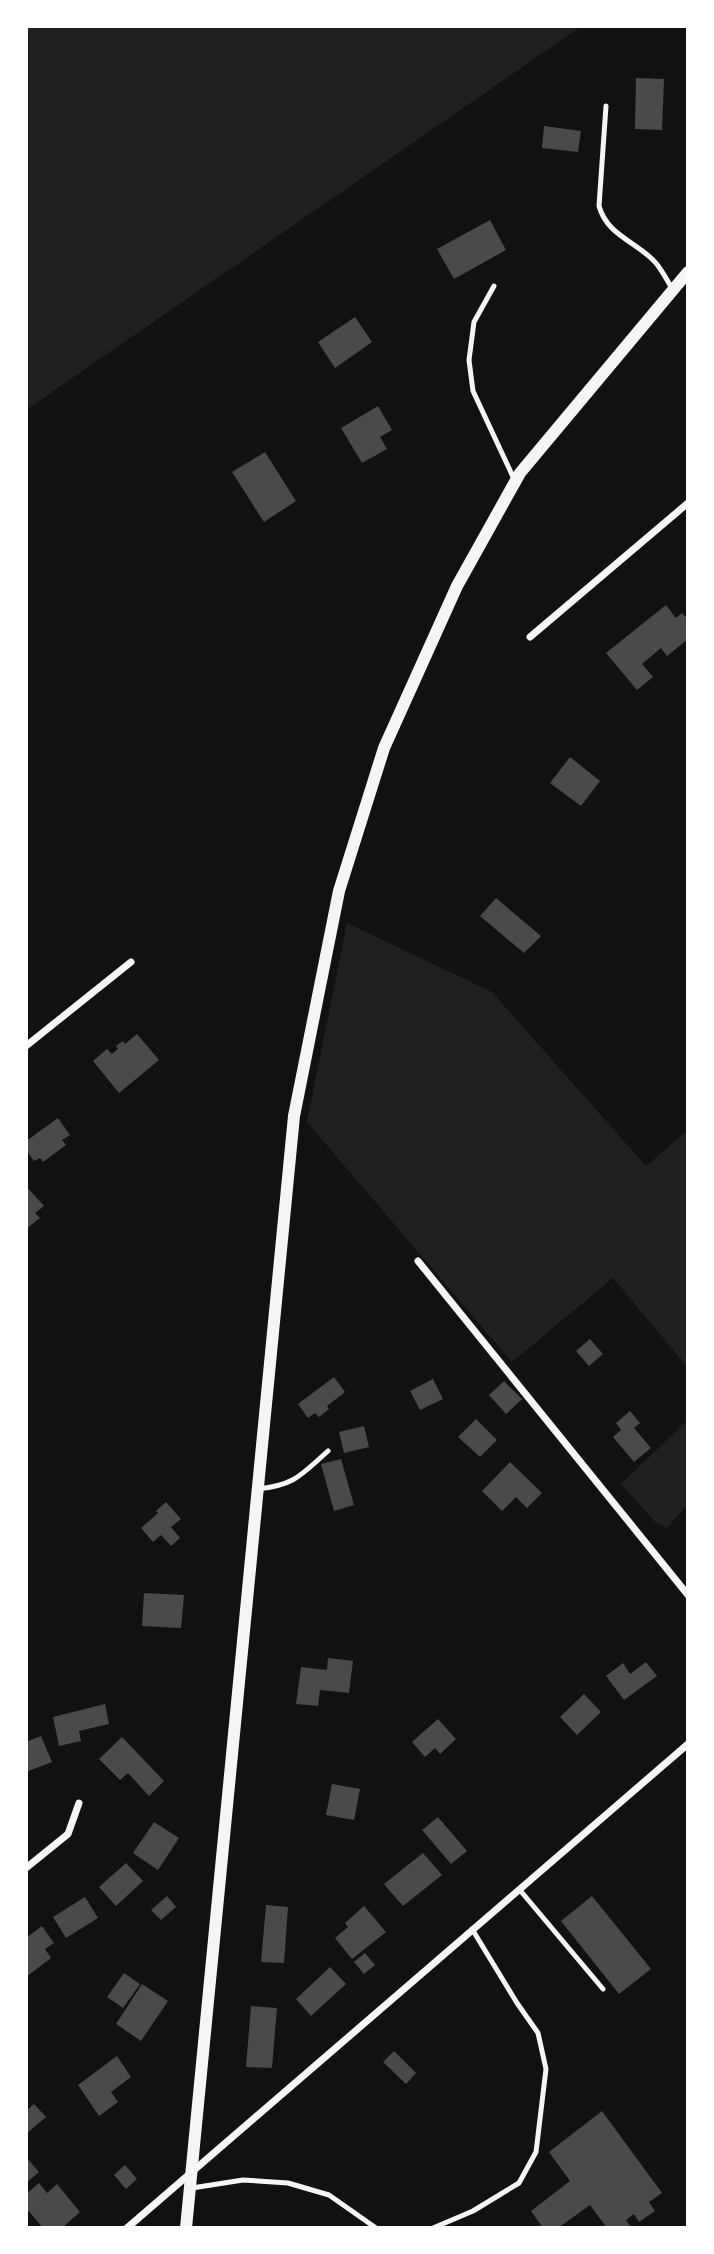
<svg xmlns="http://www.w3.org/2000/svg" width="714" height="2254" viewBox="0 0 714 2254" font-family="'Exo 2',sans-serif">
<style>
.green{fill:#202020}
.building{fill:#4a4a4a}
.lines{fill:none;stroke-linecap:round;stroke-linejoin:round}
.service{stroke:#f5f5f5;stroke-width:5}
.minor{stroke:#f5f5f5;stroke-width:7}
.tertiary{stroke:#f5f5f5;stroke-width:12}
</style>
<rect width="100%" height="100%" fill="#111"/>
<path class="green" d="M26,26H582L26,410Z
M347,923L492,992L646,1166L688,1130V1368L613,1278L512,1362L307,1122Z
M688,1420V1504L667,1528L655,1522L621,1484Z"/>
<path class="building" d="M636,78L664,79L662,130L635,129Z
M544,126L581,131L578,152L542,148Z
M490,220L506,250L454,279L437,249Z
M355,317L372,342L335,368L318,342Z
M378,406L392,430L380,437L387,449L362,463L341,428Z
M265,452L296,501L264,522L232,472Z
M666,605L676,618L682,613L688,619V639L667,656L661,648L642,664L653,677L637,690L606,653Z
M570,757L600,781L581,806L550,783Z
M496,898L541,936L524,953L480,916Z
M137,1034L159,1060L119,1093L93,1061L107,1049L112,1054L118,1049L116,1046L123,1041L125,1044Z
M58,1118L70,1135L62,1140L66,1145L43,1162L40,1158L34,1161L26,1150V1141Z
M26,1186L44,1206L35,1213L40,1218L26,1229Z
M590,1339L603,1354L589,1366L576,1351Z
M334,1377L345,1392L327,1406L329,1409L319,1417L315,1413L308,1418L298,1404Z
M433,1379L443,1399L420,1410L410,1391Z
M504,1381L522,1399L506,1414L489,1395Z
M630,1411L640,1423L634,1428L651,1448L634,1462L613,1437L621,1430L616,1423Z
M476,1419L497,1440L480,1457L458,1437Z
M364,1426L369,1447L344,1453L339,1432Z
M341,1459L354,1505L334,1511L321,1464Z
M510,1462L542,1493L527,1508L516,1497L502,1511L482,1491Z
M166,1502L181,1519L171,1527L180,1538L171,1546L161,1535L153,1542L141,1528L158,1513L156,1511Z
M144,1593L184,1595L181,1628L142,1626Z
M328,1658L353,1661L349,1693L320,1690L318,1706L296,1704L301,1667L327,1670Z
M646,1662L657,1676L624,1700L606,1676L623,1663L630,1674Z
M584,1694L601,1712L577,1735L560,1717Z
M105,1704L109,1724L79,1731L81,1741L59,1746L53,1717Z
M438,1719L456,1739L440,1754L435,1748L425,1757L412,1742Z
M41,1736L52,1762L26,1772V1742Z
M122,1737L164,1781L149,1796L128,1773L120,1780L99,1759Z
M332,1784L360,1789L354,1820L326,1815Z
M438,1817L467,1851L451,1864L422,1830Z
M154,1822L179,1838L158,1870L133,1853Z
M423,1853L442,1875L403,1906L384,1884Z
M126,1863L143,1881L116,1906L99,1887Z
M167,1896L176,1907L161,1920L151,1910Z
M592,1896L651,1969L619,1994L561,1921Z
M85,1897L98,1918L66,1938L53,1917Z
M266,1905L288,1907L284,1963L261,1962Z
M364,1906L386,1932L352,1959L335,1938L348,1927L345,1923Z
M42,1926L54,1943L45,1949L51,1958L26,1977V1938Z
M365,1953L375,1965L364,1974L354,1962Z
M330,1967L346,1984L311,2016L296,1999Z
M124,1973L140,1984L123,2008L107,1997Z
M142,1984L168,2001L141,2041L116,2024Z
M251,2006L277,2008L272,2068L246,2067Z
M394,2051L416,2073L406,2084L383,2062Z
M117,2056L131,2077L111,2092L118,2102L99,2116L78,2085Z
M34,2104L46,2117L26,2134V2111Z
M602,2111L662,2193L649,2202L655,2211L639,2222L634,2214L626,2220L631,2228H607L590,2205L558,2228H543L531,2211L570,2181L549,2152Z
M26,2157L39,2172L26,2183Z
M125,2165L137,2179L126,2189L114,2175Z
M39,2183L47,2193L57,2184L80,2212L62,2228H43L26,2208V2194Z"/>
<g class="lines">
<path class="service" d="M606,106L599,206C607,235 635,241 654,261C662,269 667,281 673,290
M494,286L474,322L469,360L473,391L514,479
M258,1489C295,1485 301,1475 328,1451
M519,1889L603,1989
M192,2188L243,2180L288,2183L329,2195L376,2228
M433,2228L473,2211L519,2183L536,2152L546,2069L538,2033L517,2003L472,1929"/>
<path class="minor" d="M530,637L688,503
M26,1046L131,962
M418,1261L688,1595
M26,1868L68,1834L79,1803
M127,2228L688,1744"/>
<path class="tertiary" d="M186,2228L294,1116L339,891L384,748L457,586L520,473L688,272"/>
</g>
<rect width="714" height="2254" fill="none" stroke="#ffffff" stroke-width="56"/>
</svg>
